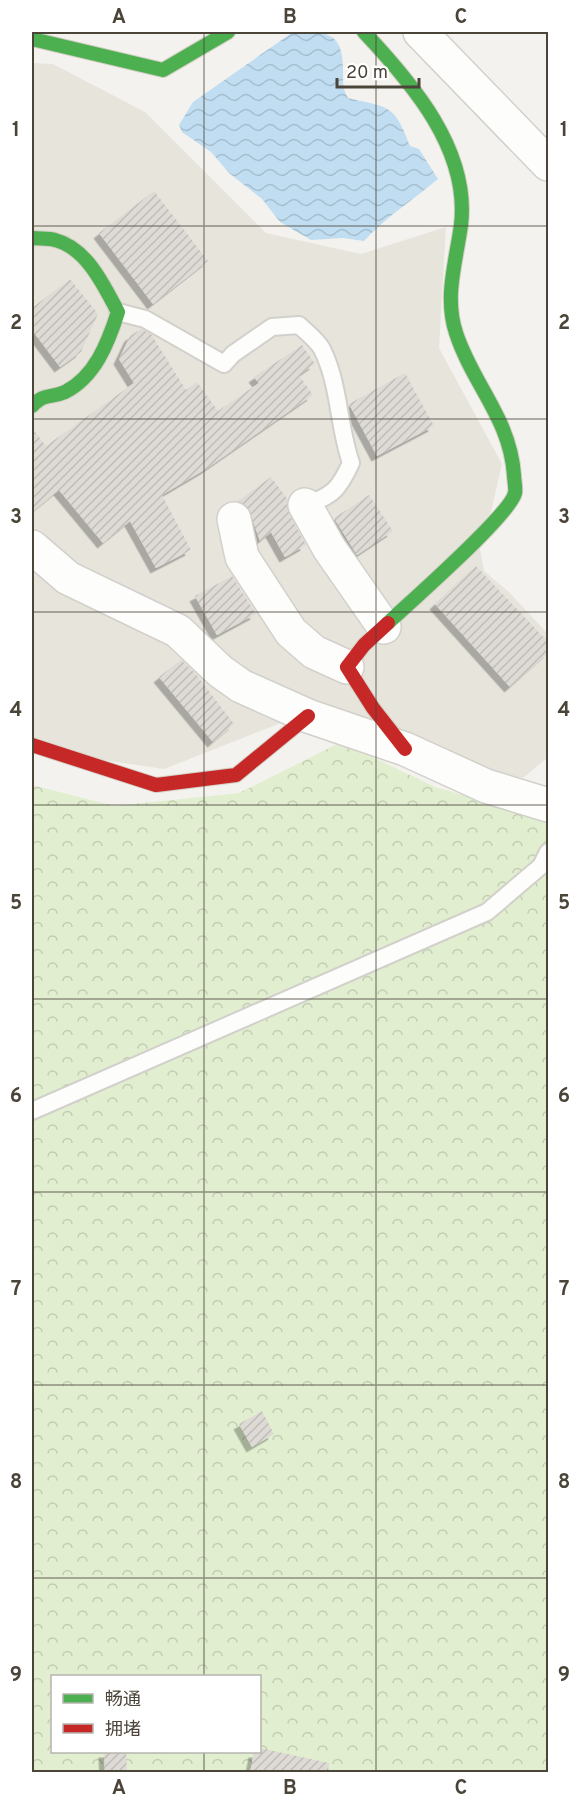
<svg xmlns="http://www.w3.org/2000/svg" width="580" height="1804" viewBox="0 0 580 1804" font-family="Overpass,'Noto Sans SC',sans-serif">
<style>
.residential{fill:#e7e4dc}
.forest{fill:url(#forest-crowns);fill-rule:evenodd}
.water{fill:url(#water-waves)}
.building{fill:url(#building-hatch);filter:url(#shadow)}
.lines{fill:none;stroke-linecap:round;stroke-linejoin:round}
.lane-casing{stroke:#d2d0cb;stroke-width:20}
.street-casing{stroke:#d2d0cb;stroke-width:36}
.fast-casing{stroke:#d3cfc5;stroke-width:16}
.jam-casing{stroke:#d3cfc5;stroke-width:16}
.lane{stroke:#fdfdfc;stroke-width:16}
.street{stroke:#fdfdfc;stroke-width:33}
.fast{stroke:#4caf50;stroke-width:14}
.jam{stroke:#c62828;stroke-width:14}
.grid{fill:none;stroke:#4b4439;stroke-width:1.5;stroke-opacity:0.55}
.neatline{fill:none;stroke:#4b4439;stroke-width:2}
.grid-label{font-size:20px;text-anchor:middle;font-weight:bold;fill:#4b4439}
</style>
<defs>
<pattern id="forest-crowns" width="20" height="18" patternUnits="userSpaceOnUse" patternTransform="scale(1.5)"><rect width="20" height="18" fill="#e1eecf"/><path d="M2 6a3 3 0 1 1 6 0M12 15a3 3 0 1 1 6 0" fill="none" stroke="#c3cdb2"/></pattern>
<pattern id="water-waves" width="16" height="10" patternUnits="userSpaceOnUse" patternTransform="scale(1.5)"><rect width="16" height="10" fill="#c0ddf1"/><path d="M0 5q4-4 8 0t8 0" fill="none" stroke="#a6bfcf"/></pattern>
<pattern id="building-hatch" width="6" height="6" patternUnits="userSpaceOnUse" patternTransform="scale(1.5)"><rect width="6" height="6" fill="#dedbd6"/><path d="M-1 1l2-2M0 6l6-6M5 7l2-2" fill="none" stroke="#c0bdb8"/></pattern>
<filter id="shadow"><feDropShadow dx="-5.5" dy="5.5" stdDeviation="0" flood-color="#0004"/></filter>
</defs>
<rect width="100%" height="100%" fill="#f4f2ee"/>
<path class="residential" d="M32,63L53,64L145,112L266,233L361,254L446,227L439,348L502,464L491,512L478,538L484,571L509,592L548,634V757L523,778L452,764L319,708L164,769L70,755L32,743Z"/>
<path class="forest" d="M341,742L435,787L548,819V1772H32V785L114,806L239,793ZM52,1676H260V1752H52Z"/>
<path class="water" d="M293,32C330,31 344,33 343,75C343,85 343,89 348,98C389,108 394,103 410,146L419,149L438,179C413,200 386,217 364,241L343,238L311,240L280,222L262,199L229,173L211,152L182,132L179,125L193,102Z"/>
<path class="building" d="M154,191L208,261L153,304L99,233Z
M70,279L98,314L81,352L60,367L32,330V308Z
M141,329L151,334L186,390L197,382L218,411L259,383L254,377L302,345L315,364L299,375L313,395L206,469L162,495L191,550L156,568L130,521L103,543L59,490L32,512V428L46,446L134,383L119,359L130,336Z
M405,373L434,426L377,456L349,404Z
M271,477L288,500L289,514L306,545L285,557L271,532L260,541L248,507L238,501Z
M369,495L393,531L357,555L334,518Z
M476,566L549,643V652L510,687L435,604Z
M232,576L256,614L217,635L195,596Z
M181,660L195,673L234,724L213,742L159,677Z
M262,1411L274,1434L252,1447L239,1424Z
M260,1748L329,1763L328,1773H250L254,1752H260Z
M104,1752H126L127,1773H105Z"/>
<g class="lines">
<g class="lane-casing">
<path id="lane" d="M118,312L145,319L224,364L233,354L272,327L299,325C306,332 317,340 322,349C340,385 338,426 351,463C339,489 333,496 305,505
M32,1111L487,912L541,866L548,852"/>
</g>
<g class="street-casing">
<path id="street" d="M420,32L548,164
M305,505L329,548L384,627
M234,519L242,557L291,632L314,652L347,667
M32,547L68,578L178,631L220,671L241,686L308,716L405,749L486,786L548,805"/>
</g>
<g class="fast-casing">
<path id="fast" d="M364,32C412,83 470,150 461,225C456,262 444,297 456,333C473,385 510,418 514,475C514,480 516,488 515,493C510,515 410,602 388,623
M32,39L163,70L228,32
M32,238C40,239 48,238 55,240C87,248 104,286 118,312C108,343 95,377 65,392C49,399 46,392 32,406"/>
</g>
<g class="jam-casing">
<path id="jam" d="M388,623L364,645L347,667L373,708L405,749
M32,745L156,785L236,775L308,716"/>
</g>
<use href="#lane" class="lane"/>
<use href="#street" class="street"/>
<use href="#fast" class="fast"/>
<use href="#jam" class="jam"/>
</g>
<path class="grid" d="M204,32V1676M376,32V1772M32,226H548M32,419H548M32,612H548M32,805H548M32,999H548M32,1192H548M32,1385H548M32,1578H548M204,1752V1772"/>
<rect width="580" height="1804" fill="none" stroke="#ffffff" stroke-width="66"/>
<rect x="51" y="1675" width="210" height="78" fill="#ffffff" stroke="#b7b4b0" stroke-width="1.5"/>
<rect x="63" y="1694" width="30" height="9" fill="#4caf50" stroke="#b7b4b0" stroke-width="1.5"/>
<text x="105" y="1705" font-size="18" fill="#4b4439">畅通</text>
<rect x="63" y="1724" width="30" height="9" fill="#c62828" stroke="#b7b4b0" stroke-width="1.5"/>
<text x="105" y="1735" font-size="18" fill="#4b4439">拥堵</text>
<path d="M337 78v9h82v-9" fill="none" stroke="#4b4439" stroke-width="3"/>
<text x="346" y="78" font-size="18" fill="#4b4439" stroke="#ffffff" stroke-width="4.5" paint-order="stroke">20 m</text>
<rect x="33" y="33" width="514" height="1738" class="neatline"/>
<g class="grid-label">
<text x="119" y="23">A</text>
<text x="290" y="23">B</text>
<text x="461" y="23">C</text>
<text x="16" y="136">1</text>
<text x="564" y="136">1</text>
<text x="16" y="329">2</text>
<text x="564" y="329">2</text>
<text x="16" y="523">3</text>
<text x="564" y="523">3</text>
<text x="16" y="716">4</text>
<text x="564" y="716">4</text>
<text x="16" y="909">5</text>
<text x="564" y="909">5</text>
<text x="16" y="1102">6</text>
<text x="564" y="1102">6</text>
<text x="16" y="1295">7</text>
<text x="564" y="1295">7</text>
<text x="16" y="1488">8</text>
<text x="564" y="1488">8</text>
<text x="16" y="1681">9</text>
<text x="564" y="1681">9</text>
<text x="119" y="1794">A</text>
<text x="290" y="1794">B</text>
<text x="461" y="1794">C</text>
</g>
</svg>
